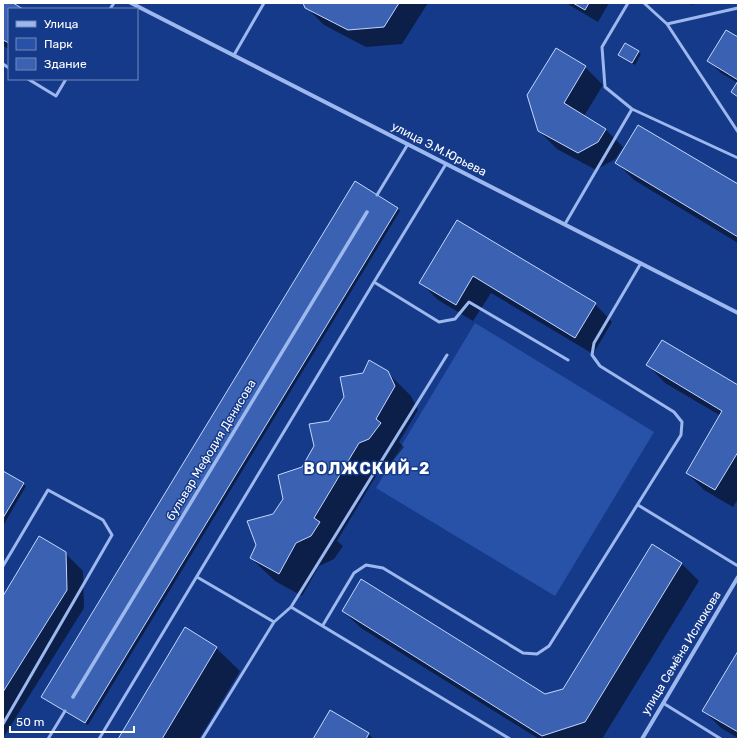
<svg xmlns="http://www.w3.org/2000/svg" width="741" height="742" viewBox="0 0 741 742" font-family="Rubik,sans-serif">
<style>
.green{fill:#2852a8}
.shadow{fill:#0007}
.building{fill:#3a61b2;stroke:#c4d6fb}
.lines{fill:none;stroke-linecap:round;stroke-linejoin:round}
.service{stroke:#9db8ef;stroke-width:3}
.pedestrian{stroke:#9db8ef;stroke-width:3.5}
.minor{stroke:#9db8ef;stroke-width:4}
.labels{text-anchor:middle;stroke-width:3;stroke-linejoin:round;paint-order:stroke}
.street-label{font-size:12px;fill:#fff;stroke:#163a8a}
.district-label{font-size:16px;font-weight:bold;letter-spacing:1px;fill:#fff;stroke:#163a8a}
</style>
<rect width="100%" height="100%" fill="#163a8a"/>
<path class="green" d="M475,323L654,432L555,596L376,488Z"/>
<path class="shadow" d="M3,3H11L21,9H9V49L3,46Z
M304,3H428L402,44L366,47L324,25L306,7Z
M566,3H609L598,22Z
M689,3H699L691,5Z
M738,38V98L732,92L738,83L721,73L709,61Z
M557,50L585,67L603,85L584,116L605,129L623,147L615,159L596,170L557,149L539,131Z
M638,52L641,54L635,65L622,57Z
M617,163L738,186V243L634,180Z
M397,208L400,211L88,725L46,700L43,697Z
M458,221L595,304L612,322L593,354L491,293L473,321L438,300L421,283Z
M648,365L738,386V499L733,507L704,490L687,473L721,416L665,383Z
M387,372L411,396L418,410L399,442L404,447L392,462L382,466L337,541L343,546L334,559L319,566L302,596L275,581L251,558L274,514L330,422Z
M3,472L26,486L3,526Z
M652,546L682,564L699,581L602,739H539L361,628L343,611L545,695L564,690Z
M65,553L83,571L84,608L3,738V598Z
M216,648L240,671L199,739H119Z
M738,653V738L721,728L704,711Z
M330,711L369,734L373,739H314Z"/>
<path class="building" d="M3,3H13L23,9H9V43L3,40Z
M303,3H399L384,27L348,30L305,8Z
M573,3H589L585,10Z
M726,30L738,37V80L707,61Z
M625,43L639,51L632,63L618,55Z
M556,48L586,66L564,103L606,129L598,142L578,153L538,131L527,95Z
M738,81V97L731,92Z
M638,125L738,184V237L615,163Z
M355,181L398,208L85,723L41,697Z
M457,220L596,303L575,338L473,276L456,305L419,283Z
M662,340L738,385V452L715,490L686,473L722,411L646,365Z
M369,360L388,371L395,386L376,419L381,423L369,439L359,443L314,518L320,522L311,536L296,543L279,574L250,558L256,545L247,521L273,514L283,499L278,475L302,467L314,446L309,424L329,421L344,397L340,377L363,373Z
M3,471L24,483L3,518Z
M39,536L66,552L67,590L3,692V596Z
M652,544L682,563L585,722L542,736L342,611L361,579L545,694L563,689Z
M185,627L217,647L162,739H118Z
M738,651V732L702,711Z
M330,710L369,733L366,739H313Z"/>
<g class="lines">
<path class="service" d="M628,3L602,47L605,87L632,109L738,158
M644,3L667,24L738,8
M110,9L114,3
M667,24L738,132
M234,55L264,3
M3,64L9,68
M28,79L56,96L66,79
M446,164L374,282L439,322L455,319L469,302L568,360
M377,195L408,144
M565,224L632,109
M638,505L738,566
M3,566L48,490L103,520L112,535L3,724
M197,577L274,622
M291,607L510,739
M323,625L354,573L366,565L383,568L523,653L537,654L549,646L681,435L682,422L674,412L600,366L592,355L594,343L641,263
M663,703L721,739
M48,739L65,711
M99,739L374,282
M202,739L274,622L291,607L447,355"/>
<path class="pedestrian" d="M73,697L367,212"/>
<path class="minor" d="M131,3L738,313
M642,739L738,577"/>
</g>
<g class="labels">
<g class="street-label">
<text transform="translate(439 149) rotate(27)" y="4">улица Э.М.Юрьева</text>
<text transform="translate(211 450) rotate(-59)" y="4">бульвар Мефодия Денисова</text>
<text transform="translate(681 653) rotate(-59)" y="4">улица Семёна Ислюкова</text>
</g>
<g class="district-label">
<text x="367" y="474">ВОЛЖСКИЙ-2</text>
</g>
</g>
<rect width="741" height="742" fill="none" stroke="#ffffff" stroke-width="8"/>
<rect x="8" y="8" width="130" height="72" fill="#163a8a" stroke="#7389b9"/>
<rect x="16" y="21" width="20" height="6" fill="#9db8ef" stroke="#7389b9"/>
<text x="44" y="28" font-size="12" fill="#ffffff">Улица</text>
<rect x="16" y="38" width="20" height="12" fill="#2852a8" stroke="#7389b9"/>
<text x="44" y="48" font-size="12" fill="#ffffff">Парк</text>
<rect x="16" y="58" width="20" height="12" fill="#3a61b2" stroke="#7389b9"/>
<text x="44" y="68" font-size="12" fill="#ffffff">Здание</text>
<path d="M10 726v6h124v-6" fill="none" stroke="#ffffff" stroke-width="2"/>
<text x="16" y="726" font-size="12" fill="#ffffff" stroke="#163a8a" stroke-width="3" paint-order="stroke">50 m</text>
</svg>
